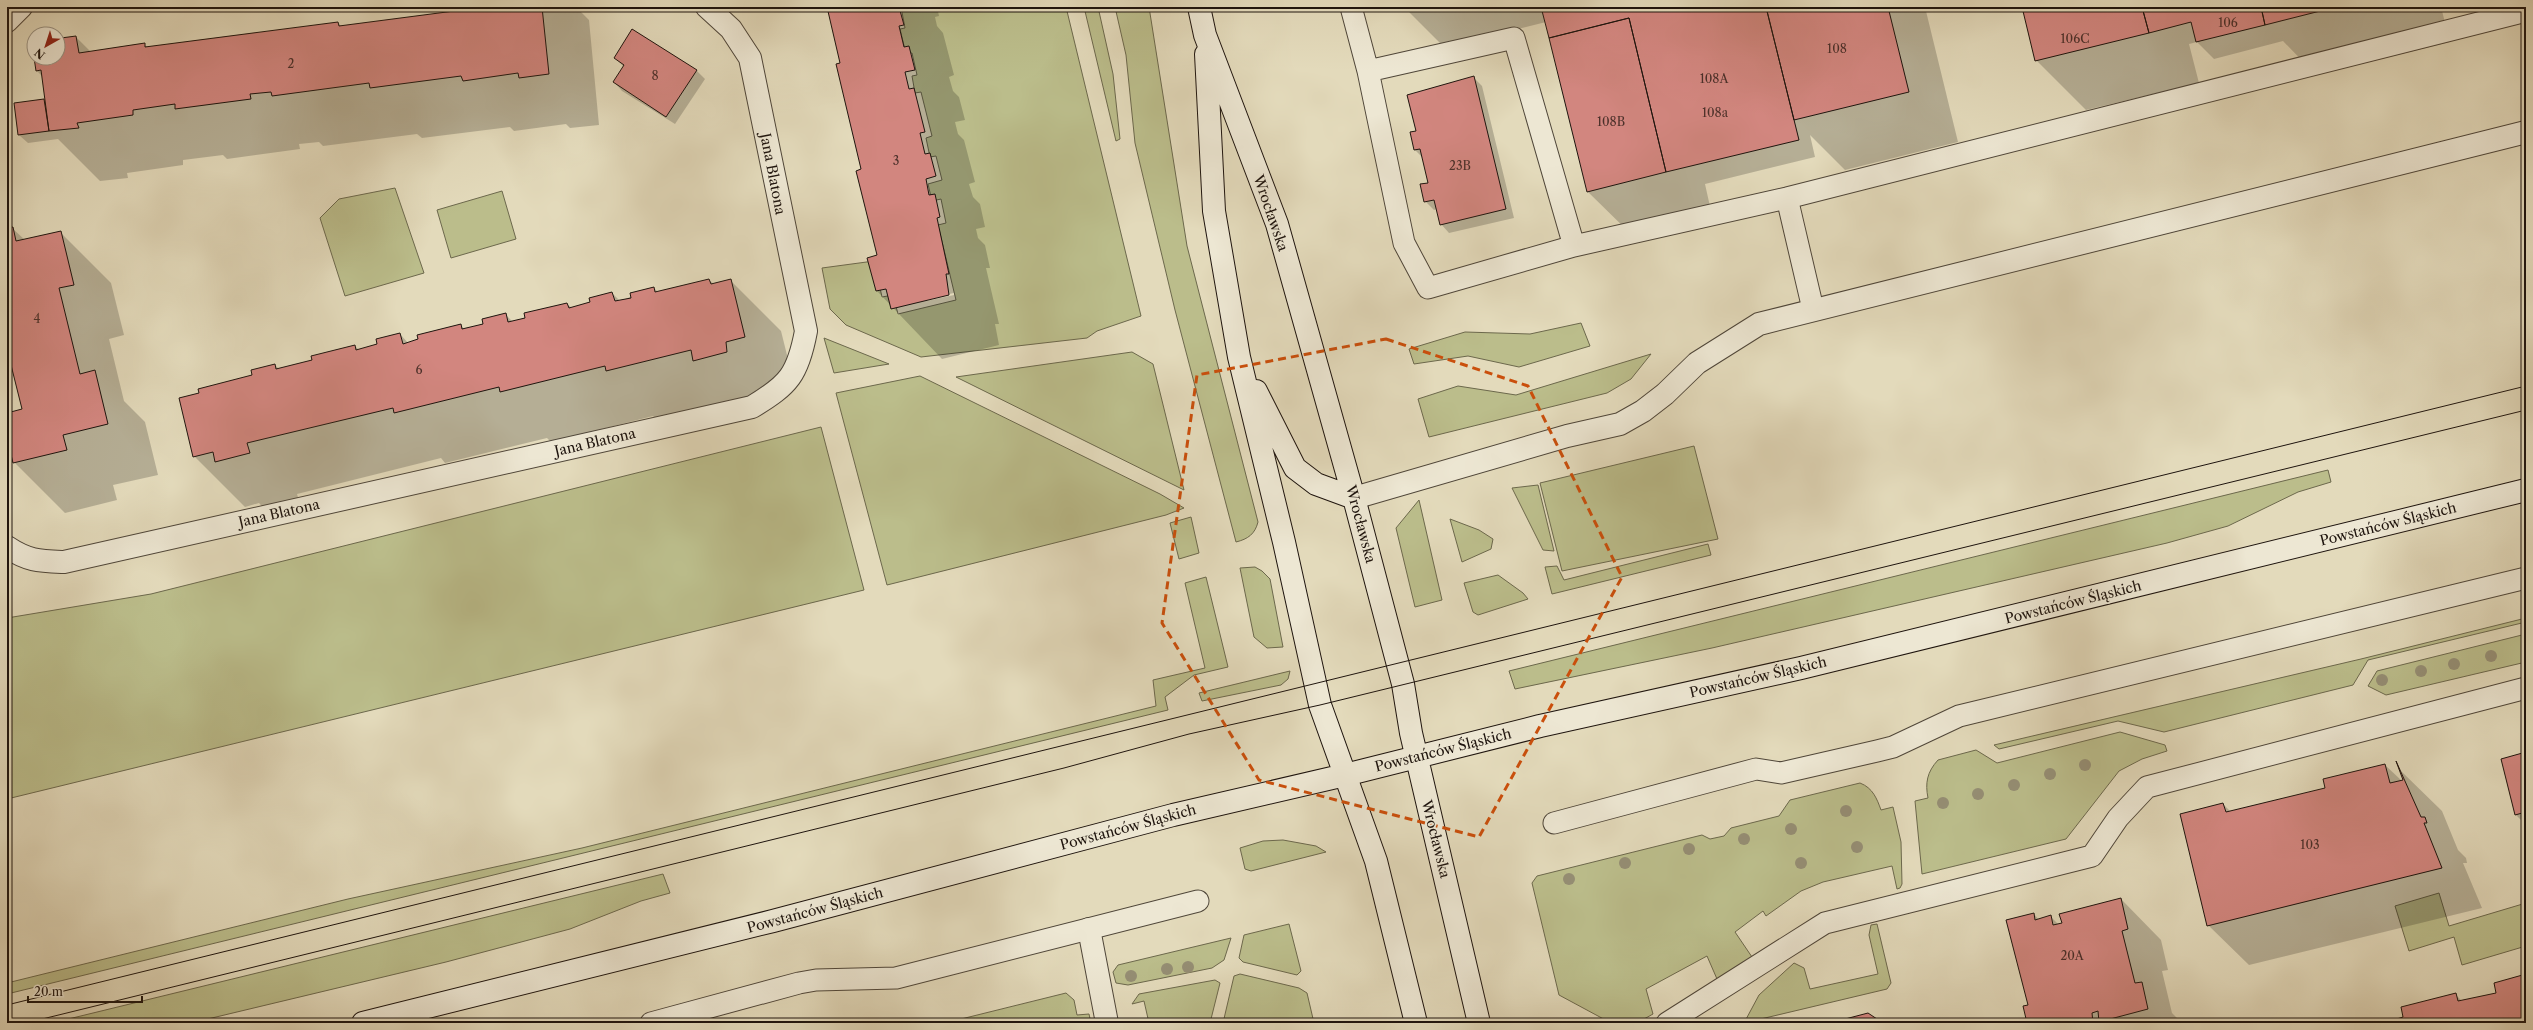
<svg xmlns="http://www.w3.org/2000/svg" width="2533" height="1030" viewBox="0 0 2533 1030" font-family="'Libre Caslon Text',serif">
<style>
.green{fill:#bbbd8b;stroke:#6c684c}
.shadow{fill:#0003;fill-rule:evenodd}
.building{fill:#d2867f;stroke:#1e140e}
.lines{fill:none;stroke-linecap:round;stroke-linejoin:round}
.lane-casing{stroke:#4f4639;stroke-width:23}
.street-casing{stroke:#4f4639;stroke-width:24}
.secondary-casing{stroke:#1e140e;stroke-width:24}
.lane{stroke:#ede7d3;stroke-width:21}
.street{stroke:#ede7d3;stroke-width:22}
.secondary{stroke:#ede7d3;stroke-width:22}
.tram{stroke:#1e140e;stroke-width:1}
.tree{fill:#958e74}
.marked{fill:none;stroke:#ca4f0c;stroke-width:3;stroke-dasharray:8 5;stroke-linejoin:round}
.labels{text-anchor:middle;stroke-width:3.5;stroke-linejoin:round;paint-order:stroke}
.number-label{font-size:12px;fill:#4b302a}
.street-label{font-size:14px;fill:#1e140e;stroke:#ede7d3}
</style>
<rect width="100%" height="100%" fill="#e3dabb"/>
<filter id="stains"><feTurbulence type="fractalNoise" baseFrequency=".005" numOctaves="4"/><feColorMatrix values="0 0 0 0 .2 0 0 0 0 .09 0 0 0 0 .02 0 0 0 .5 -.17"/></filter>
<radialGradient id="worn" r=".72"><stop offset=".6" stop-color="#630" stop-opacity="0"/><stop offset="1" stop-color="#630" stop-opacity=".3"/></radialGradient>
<path class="green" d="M901,7H1066L1141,316L1097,331L1087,338L921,357L846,325L830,309L822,268L874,261L882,297L893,295L898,314L956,300L938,225L946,223L941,199L932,201L928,184L942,180L936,156L930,157L926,138L932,136L921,92L915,93L912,76L917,75L912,53L906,54L900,29L905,28Z
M1084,7H1098L1113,74L1120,139L1116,141Z
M1115,7H1149L1187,246L1258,522C1255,534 1248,539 1236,542L1175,310L1135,143L1126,55Z
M395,188L424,273L345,296L320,218L339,199Z
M502,191L516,239L451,258L437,210Z
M1581,323L1590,346L1519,367L1468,356L1414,364L1409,349L1465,332L1530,334Z
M824,338L889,364L834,373Z
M1132,352L1153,364L1184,490L956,377Z
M1651,354L1631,379L1607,393L1429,437L1418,399L1458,386L1516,395Z
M920,376L1160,494L1184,508L1166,515L887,585L836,393Z
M821,427L864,590L7,799V618L151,594Z
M1694,446L1718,539L1562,571L1540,483Z
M2328,470L2331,482L2298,492L2228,526L2167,543L1712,648L1515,689L1509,671Z
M1538,485L1554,551L1543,550L1512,488Z
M1419,500L1442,600L1415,607L1396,528Z
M1191,517L1199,553L1179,559L1170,523Z
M1450,519L1479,530L1493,539L1491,549L1462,562Z
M1708,544L1711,555L1552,594L1545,567L1557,566L1564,580Z
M1255,567L1262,571L1270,579L1283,647L1267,648L1254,637L1240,568Z
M1498,575L1523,593L1528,599L1478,615L1473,612L1464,583Z
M1206,577L1228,667L1194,675L1165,697L1168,710L7,994V983L348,899L582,848L1156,706L1153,680L1205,668L1185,583Z
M2526,618V622L2368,660L2353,685L2164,732L2118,721L1999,749L1994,745L2361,659Z
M2526,634V662L2386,695L2368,686L2377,671Z
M1290,671L1288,679L1281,685L1202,701L1199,693Z
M2120,732L2165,745L2167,751L2142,759L2119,771L2066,839L1922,874L1915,801L1928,798C1925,783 1927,772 1938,760L1976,750L1997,763Z
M1860,783C1873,788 1877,799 1881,810L1893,807L1901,842L1902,884L1900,888L1897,889L1892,866L1823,882L1801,891L1766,916L1763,911L1735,932L1752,957L1717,979L1707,956L1646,989L1653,1014L1637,1023H1611L1559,995L1532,883L1537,876L1702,835L1710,839L1724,836L1731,828L1779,816L1790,800Z
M1283,840L1316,846L1326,852L1251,871L1245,869L1240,848L1263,841Z
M663,874L670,893L641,901L570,929L446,962L191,1023H52Z
M2439,893L2449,926L2526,903V946L2462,965L2454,937L2409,951L2395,906Z
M1289,924L1301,971L1297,975L1243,962L1239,958L1244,935Z
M1877,924L1891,983L1887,989L1744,1023L1759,995L1794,963L1804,968L1810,989L1878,974L1869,935L1871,925Z
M1231,938L1224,960L1212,968L1128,985L1116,983L1113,972L1118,965Z
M1240,974L1299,988L1307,993L1314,1023H1223L1234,976Z
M1215,980L1220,983L1210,1023H1149L1144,1001L1132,1004L1139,994Z
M1066,993L1074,1000L1077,1015L1089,1014L1091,1023H945Z"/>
<path class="shadow" d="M492,7H576L589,20L599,125L570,128L566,124L514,131L510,127L422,138L417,134L323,146L319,142L299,144L300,149L227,159L223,155L183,160V165L127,173L128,178L100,181L58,139L28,143L19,135L15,104L44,100L46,102L43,77L37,71L35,58H58V34L64,39L76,37L91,52L144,44L148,48L338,23L342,27Z
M828,7H937L939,16L935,17L937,26L943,33L954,75L949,77L953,91L959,97L965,120L955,122L958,134L964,140L975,182L969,184L973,197L980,204L985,227L976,229L978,238L985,245L990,268H986L999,324H995L999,345L942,359L877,291L879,256L842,63ZM954,293V295L926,301V299Z
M1404,7H1925L1958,142L1845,170L1810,135L1815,157L1705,184L1713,220L1636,239L1588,192L1546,22L1444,47Z
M2023,7H2441L2450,42L2316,75L2283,41L2214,59L2197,42L2189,44L2199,83L2086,110L2036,60Z
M615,58L696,70L705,79L675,124L622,91L614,82L624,67Z
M1474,78L1482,86L1514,218L1449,233L1441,224L1437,209L1434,210L1425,201L1429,183L1423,158L1415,150L1411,133L1417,132Z
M12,228L25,240L60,232L111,283L124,335L109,339L124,401L145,422L158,475L113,485L117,500L65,513L14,462L7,434V414L23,410L7,345V230Z
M709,280L714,284L730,280L781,331L795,387L658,421L653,416L551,442L547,438L445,463L441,458L297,494L300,504L267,512L259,503L245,507L194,456L201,394L253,375L275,365L279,369L313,361L355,346L359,350L378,345L400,334L408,343L461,325L464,329L484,325L505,314L513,322L567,304L572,308L591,303L612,293L620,301L654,288L658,292Z
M2526,753V825L2516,815Z
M2385,765L2402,781H2405L2401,771L2442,811L2458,850L2466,858L2467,863H2463L2482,908L2249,965L2208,925L2223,804L2231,812L2326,788Z
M2121,899L2161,940L2168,970L2162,971L2172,1013L2182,1023H2028L2034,914L2039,920L2051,917L2059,925Z
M2526,975V1023H2385L2404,1018L2455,994L2462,1001L2497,994Z"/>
<path class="building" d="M485,7H542L549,74L519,78L518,73L463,81L461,76L370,88L369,83L272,96L271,92L250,94L251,99L175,109V104L133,110V115L77,123L79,128L49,131L41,70L36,71L31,37H34V58H58V34H53L60,33L61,38L76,36L79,53L145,43V47L338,22L339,26Z
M827,7H899L904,25L899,26L904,47L909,46L915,70L905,72L909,89L914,88L925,132L920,133L925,154L930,153L936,176L926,179L929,195L935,194L940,217L937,218L949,274H946L949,295L891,309L886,289L876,291L867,258L877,255L856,171L861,169L836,64L840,63Z
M1541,7H1766L1799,140L1666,172L1629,18L1549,38Z
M1766,7H1888L1909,92L1794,120Z
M2022,7H2142L2149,33L2035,61Z
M2142,7H2261L2265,25L2196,42L2191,22L2149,33Z
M2261,7H2336L2265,25Z
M1629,18L1666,172L1587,192L1549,38Z
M632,29L697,70L666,117L613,82L624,65L614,58Z
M1474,76L1506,209L1440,225L1434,200L1424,202L1420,184L1428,183L1420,149L1414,150L1410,132L1416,131L1407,95Z
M44,99L49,131L18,135L14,103Z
M13,227L16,241L61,231L74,285L59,288L80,374L95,370L108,424L63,435L67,450L13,463L7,438V413L22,409L7,349V228Z
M709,279L711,284L731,279L745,337L726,342L727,352L693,361L691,350L606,371L605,366L500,392L499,387L394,413L393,408L247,443L250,453L215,462L213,452L193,457L179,398L199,393L198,389L252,375L251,370L275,364L276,369L312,360L311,356L355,345L356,350L377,344L376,339L400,333L403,344L418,339L417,335L461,324L462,329L483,324L482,319L506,313L508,322L525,318L524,313L567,303L569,308L590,302L589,298L612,292L615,301L631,298L630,293L654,287L655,292Z
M2526,752V812L2515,815L2501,759Z
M2396,761L2421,817H2425L2427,823H2424L2442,868L2207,926L2180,814L2223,803L2226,812L2325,788L2323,779L2385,764L2390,783L2403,780Z
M2121,898L2128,929L2122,931L2135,983L2142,982L2148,1009L2099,1022L2098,1011L2092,1013L2093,1023H2027L2023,1006L2028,1005L2006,920L2034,913L2035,920L2051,915L2053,925L2062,923L2059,914Z
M2526,974V1023H2384L2403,1017L2401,1007L2456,993L2458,1001L2496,993L2494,983Z
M1868,1013L1883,1023H1830Z"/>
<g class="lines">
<g class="lane-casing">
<path id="lane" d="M1351,7L1368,71L1404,243L1428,288L1574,246L1514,38L1368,71
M1787,198L1813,309
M1574,246L1787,198L2526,11
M1554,823L1756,769L1781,773L1877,751L1893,747L1959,716L2526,578
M651,1023L799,983L816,980L896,978L1198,901
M1667,1023L1825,923L2092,856L2118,818L2147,787L2526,688"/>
</g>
<g class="street-casing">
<path id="street" d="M7,21L21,7
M1354,498L1567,436L1620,424L1643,411L1665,394L1697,363L1759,324L2526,132
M7,547C28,561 39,561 64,562L752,407C789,385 798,374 806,331L750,58L731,29L707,7
M1089,929L1107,1023"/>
</g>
<g class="secondary-casing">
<path id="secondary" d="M1199,7L1205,35L1277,224L1354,498L1403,684L1411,733L1479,1023
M1206,54L1214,211L1239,357L1284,542L1320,705L1376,861L1416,1023
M1256,391L1295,468L1316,484L1354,498
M363,1023L773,921L1173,815L1345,775L1540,726L1801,668L2526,490"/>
</g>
<use href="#lane" class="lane"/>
<use href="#street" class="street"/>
<use href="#secondary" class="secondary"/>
<path class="tram" d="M7,1005L2526,386
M26,1023L1064,768L1189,734L1320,705L2526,410"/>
</g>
<g class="tree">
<circle cx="2491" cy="656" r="6"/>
<circle cx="2454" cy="664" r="6"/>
<circle cx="2421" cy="671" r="6"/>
<circle cx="2382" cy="680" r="6"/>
<circle cx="2085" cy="765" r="6"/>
<circle cx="2050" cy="774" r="6"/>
<circle cx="2014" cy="785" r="6"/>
<circle cx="1978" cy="794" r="6"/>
<circle cx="1943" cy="803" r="6"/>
<circle cx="1846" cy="811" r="6"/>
<circle cx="1791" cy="829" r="6"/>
<circle cx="1744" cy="839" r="6"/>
<circle cx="1857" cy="847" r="6"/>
<circle cx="1689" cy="849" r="6"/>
<circle cx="1625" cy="863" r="6"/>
<circle cx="1801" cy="863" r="6"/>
<circle cx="1569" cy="879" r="6"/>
<circle cx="1188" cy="967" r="6"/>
<circle cx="1167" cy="969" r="6"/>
<circle cx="1131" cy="976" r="6"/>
</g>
<path class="marked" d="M1386,339L1528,386L1622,577L1479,837L1259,780L1162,623L1197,375Z"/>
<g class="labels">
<g class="number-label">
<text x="2228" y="27">106</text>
<text x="2075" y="43">106C</text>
<text x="1837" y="53">108</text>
<text x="291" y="68">2</text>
<text x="655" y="80">8</text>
<text x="1714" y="83">108A</text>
<text x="1715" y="117">108a</text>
<text x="1611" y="126">108B</text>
<text x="896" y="165">3</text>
<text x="1460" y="170">23B</text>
<text x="37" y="323">4</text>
<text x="419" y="374">6</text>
<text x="2310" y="849">103</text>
<text x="2072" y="960">20A</text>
</g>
<g class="street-label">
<text transform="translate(773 174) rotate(79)" y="5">Jana Blatona</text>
<text transform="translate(1271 213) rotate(71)" y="5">Wrocławska</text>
<text transform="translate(595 442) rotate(-13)" y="5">Jana Blatona</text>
<text transform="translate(279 513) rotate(-13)" y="5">Jana Blatona</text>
<text transform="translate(1361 524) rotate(75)" y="5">Wrocławska</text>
<text transform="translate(2388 524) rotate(-14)" y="5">Powstańców Śląskich</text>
<text transform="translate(2073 602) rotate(-14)" y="5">Powstańców Śląskich</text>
<text transform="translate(1758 677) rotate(-13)" y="5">Powstańców Śląskich</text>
<text transform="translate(1443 750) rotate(-14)" y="5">Powstańców Śląskich</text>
<text transform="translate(1128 827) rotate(-15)" y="5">Powstańców Śląskich</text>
<text transform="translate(1436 839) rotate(76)" y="5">Wrocławska</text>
<text transform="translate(815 910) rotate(-15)" y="5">Powstańców Śląskich</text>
</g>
</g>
<rect width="2533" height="1030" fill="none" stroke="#e3dabb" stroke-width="24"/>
<rect x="8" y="8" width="2517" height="1014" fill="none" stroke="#1e140e" stroke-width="2"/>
<rect x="12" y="12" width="2509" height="1006" fill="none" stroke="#1e140e"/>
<g transform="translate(46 46) rotate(219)"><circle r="19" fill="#ede7d3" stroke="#9a9384"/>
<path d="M0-3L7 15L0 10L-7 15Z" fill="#8f2418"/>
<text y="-6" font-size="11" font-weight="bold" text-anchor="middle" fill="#1e140e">N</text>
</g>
<path d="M28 996v6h114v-6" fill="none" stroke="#1e140e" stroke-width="2"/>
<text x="34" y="996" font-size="12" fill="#1e140e" stroke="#ede7d3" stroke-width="3" paint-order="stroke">20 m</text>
<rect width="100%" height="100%" filter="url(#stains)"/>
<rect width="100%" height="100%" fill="url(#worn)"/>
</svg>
